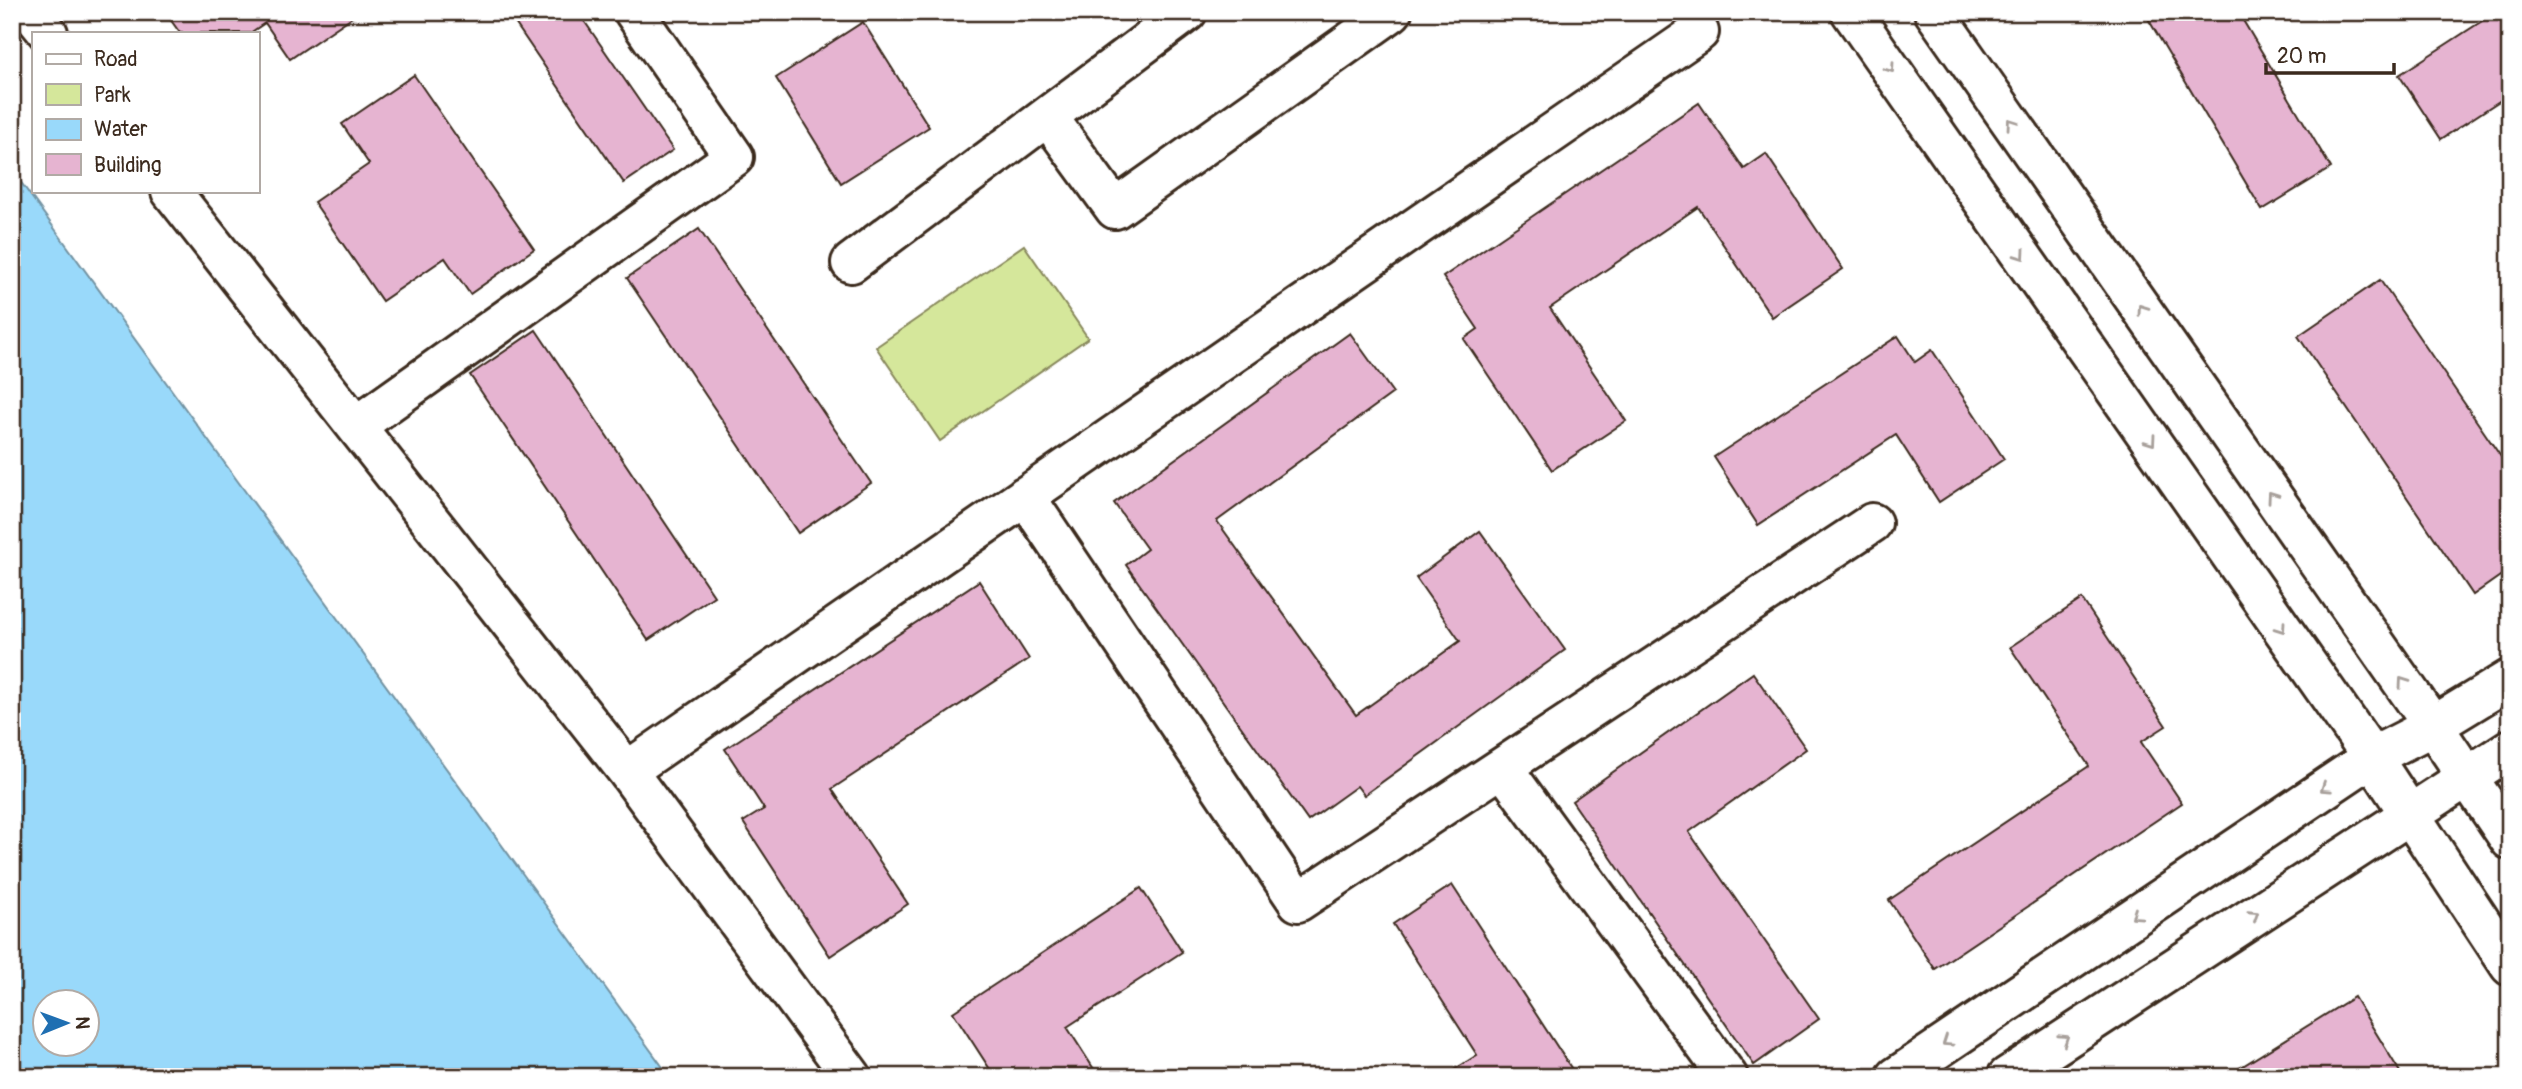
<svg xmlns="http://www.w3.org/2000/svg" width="2522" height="1089" viewBox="0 0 2522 1089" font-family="Pangolin,sans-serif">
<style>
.green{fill:#d5e79b;stroke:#88885c;stroke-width:2}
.water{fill:#99d9fa;stroke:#7393a2;stroke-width:2;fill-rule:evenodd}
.building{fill:#e6b4d1;stroke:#3b2a1e;stroke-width:2}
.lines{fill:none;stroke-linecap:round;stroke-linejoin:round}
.minor-casing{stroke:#3b2a1e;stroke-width:44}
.minor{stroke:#fff;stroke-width:38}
.oneway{stroke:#a79f9a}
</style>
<rect width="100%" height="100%" fill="#fff"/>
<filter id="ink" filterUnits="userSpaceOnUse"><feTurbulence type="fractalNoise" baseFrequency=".0143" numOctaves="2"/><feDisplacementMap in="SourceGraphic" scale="14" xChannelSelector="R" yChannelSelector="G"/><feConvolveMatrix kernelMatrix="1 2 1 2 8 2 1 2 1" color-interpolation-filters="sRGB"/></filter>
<g filter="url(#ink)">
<path class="green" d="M1024,245L1088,338L940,441L876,347Z"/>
<path class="water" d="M12,170L670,1077H12ZM46,1002H88V1044H46Z"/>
<path class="building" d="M165,12H353L355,15L290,59L265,23L250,33H180Z
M512,12H578L673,150L624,183L509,14Z
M2144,12H2238L2331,168L2262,210Z
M2496,12H2510V94L2441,139L2399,75Z
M863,22L929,127L841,183L776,78Z
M414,75L534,249L470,294L445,258L382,301L314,202L369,164L342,124Z
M1699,103L1744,169L1766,154L1843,269L1772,317L1698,207L1550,308L1626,421L1552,470L1464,339L1478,329L1443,277Z
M699,229L871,483L798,533L627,278Z
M2380,280L2510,470V569L2473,595L2298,336Z
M536,330L714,596L648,640L470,375Z
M1350,333L1393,393L1217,521L1356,715L1460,641L1416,578L1480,531L1565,650L1364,795L1357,786L1308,821L1126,565L1147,549L1114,503Z
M1898,336L1915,362L1932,350L2004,459L1939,502L1896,435L1758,525L1714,457Z
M979,581L1029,659L832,789L908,904L830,956L743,822L764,809L725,749Z
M2082,599L2166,726L2141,742L2182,803L1935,969L1889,900L2089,766L2010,647Z
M1753,673L1806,749L1689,832L1819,1019L1754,1065L1572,801Z
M1452,885L1573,1071L1563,1077H1443L1477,1055L1393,924Z
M1141,888L1182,952L1067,1027L1099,1077H995L953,1012Z
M2354,997L2403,1077H2225Z"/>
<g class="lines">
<g class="minor-casing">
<path id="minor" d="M31,12L48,33
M1851,12L2372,757L2510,966
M1934,12L2433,726L2510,840
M1048,117L1115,209L1392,12
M171,191L627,771L852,1077
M851,263L1187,12
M356,426L734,157L634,12
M1025,496L1298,902L1872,523
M1503,768L1728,1077
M627,771L1699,32
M1896,1077L2372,757L2433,726L2510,679
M2007,1077L2510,749"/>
</g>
<use href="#minor" class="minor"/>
</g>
<defs><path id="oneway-chevron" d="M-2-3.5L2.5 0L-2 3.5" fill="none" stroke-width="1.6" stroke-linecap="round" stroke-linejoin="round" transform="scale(1.75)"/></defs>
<g class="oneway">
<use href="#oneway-chevron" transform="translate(1890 68) rotate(55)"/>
<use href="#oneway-chevron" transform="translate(2011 123) rotate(-125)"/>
<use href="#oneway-chevron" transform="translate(2021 255) rotate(55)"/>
<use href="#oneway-chevron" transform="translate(2142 309) rotate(-125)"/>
<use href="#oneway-chevron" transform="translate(2151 441) rotate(55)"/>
<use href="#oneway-chevron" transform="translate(2272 496) rotate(-125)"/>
<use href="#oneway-chevron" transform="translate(2281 628) rotate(55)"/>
<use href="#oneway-chevron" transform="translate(2403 682) rotate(-125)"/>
<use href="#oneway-chevron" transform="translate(2325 788) rotate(146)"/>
<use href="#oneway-chevron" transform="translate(2136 915) rotate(146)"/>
<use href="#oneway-chevron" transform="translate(2254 915) rotate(-33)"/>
<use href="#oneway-chevron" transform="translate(2064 1039) rotate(-33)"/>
<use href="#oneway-chevron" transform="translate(1947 1042) rotate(146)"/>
</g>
</g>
<rect width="2522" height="1089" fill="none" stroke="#fff" stroke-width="42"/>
<rect x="21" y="21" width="2480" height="1047" fill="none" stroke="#3b2a1e" stroke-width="2.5" filter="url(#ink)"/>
<rect x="32" y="32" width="228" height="161" fill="#ffffff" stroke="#b1aaa5" stroke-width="2"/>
<rect x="46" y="54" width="35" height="10" fill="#ffffff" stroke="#b1aaa5" stroke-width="2"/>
<text x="94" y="66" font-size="21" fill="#3b2a1e">Road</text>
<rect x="46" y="84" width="35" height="21" fill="#d5e79b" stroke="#b1aaa5" stroke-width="2"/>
<text x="94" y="102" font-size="21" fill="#3b2a1e">Park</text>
<rect x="46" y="119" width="35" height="21" fill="#99d9fa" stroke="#b1aaa5" stroke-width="2"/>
<text x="94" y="136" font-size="21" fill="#3b2a1e">Water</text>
<rect x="46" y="154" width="35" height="21" fill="#e6b4d1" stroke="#b1aaa5" stroke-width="2"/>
<text x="94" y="172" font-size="21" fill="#3b2a1e">Building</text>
<g transform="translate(66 1023) rotate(89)"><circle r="33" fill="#ffffff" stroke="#b1aaa5" stroke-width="2"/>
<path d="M0-5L12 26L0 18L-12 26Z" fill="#1f6fb2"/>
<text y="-10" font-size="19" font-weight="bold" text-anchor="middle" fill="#3b2a1e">N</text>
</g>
<path d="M2266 63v10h128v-10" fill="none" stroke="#3b2a1e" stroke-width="3.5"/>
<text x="2277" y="63" font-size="21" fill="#3b2a1e" stroke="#ffffff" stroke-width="5" paint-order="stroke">20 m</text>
</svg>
